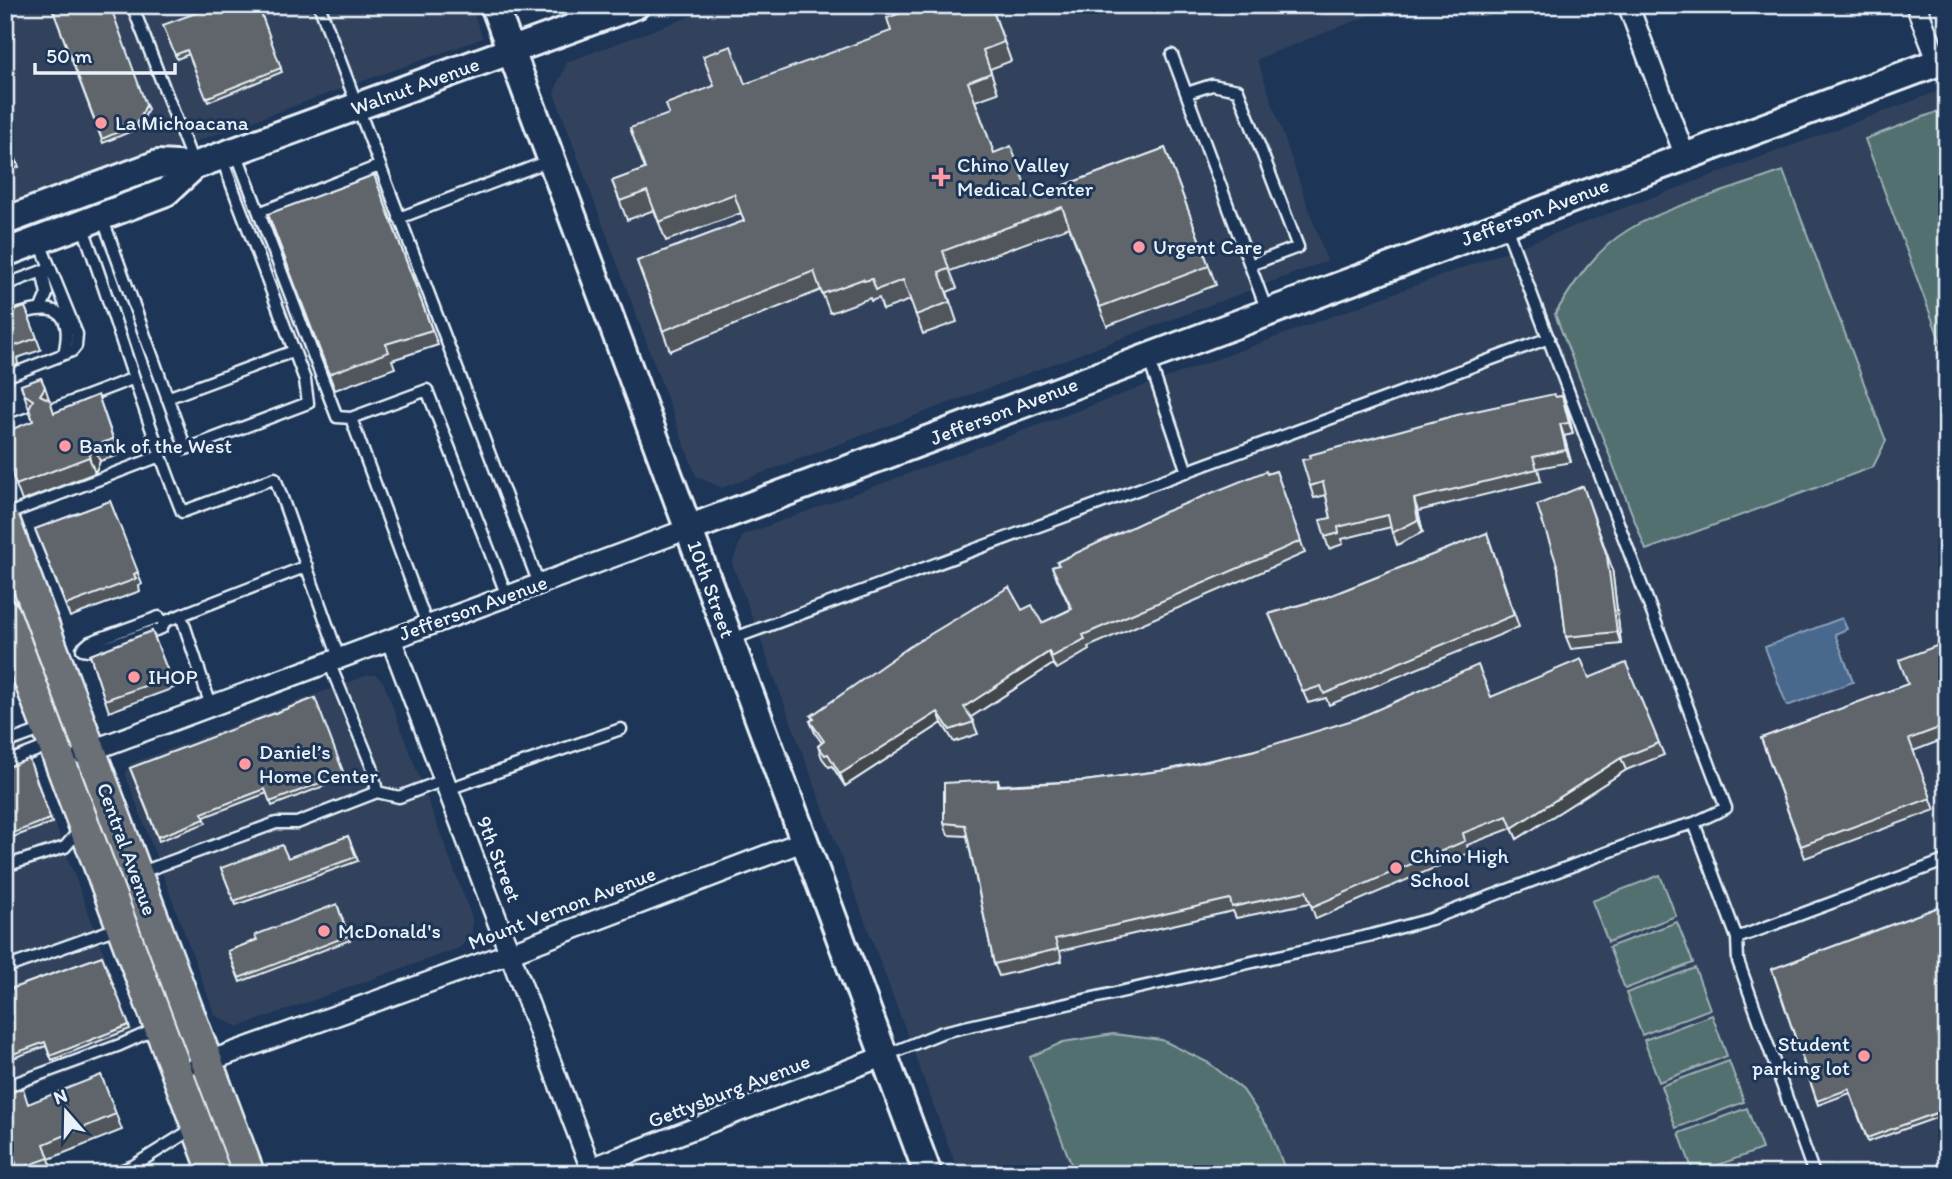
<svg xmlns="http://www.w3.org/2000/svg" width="1952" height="1179" viewBox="0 0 1952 1179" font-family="Itim,sans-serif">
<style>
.built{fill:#30435d}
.green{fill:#53706f;stroke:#9eb0b4;stroke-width:2}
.water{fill:#48678d;stroke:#889eb8;stroke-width:2}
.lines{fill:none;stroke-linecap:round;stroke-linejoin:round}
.lane-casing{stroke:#e8f1f8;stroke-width:15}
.street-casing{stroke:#e8f1f8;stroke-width:24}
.secondary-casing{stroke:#e8f1f8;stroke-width:32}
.primary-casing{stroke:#e8f1f8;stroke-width:35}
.lane{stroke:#1d3557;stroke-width:10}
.street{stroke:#1d3557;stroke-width:19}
.secondary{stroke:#1d3557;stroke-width:26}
.primary{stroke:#6b6f75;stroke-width:30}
.wall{fill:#51575c;stroke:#e8f1f8;stroke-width:2}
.shaded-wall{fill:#42474b;stroke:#e8f1f8;stroke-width:2}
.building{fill:#5e656b;stroke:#e8f1f8;stroke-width:2}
.poi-dot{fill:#ff9aa2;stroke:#1d3557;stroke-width:2.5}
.labels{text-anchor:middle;stroke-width:6;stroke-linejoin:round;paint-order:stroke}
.street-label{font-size:21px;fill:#e8f1f8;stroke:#1d3557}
.poi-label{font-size:21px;fill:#e8f1f8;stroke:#1d3557;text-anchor:start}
</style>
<rect width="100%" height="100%" fill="#1d3557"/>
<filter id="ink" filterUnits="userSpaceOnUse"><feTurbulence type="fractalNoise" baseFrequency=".0143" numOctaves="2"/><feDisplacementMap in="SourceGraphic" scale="14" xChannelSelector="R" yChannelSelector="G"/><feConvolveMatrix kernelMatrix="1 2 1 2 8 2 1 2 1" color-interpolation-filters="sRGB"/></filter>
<g filter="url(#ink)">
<path class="built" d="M5,5H470L483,38L5,210Z
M721,5H1396L1257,59L1327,261L722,488L696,476L554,93L567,62Z
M1947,88V1174H959L732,563L743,535Z
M368,675H376L383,681L472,918V935L459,948L238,1027L215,1015L125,773L130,764Z
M5,702L25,744L139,1047L5,1097Z"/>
<path class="green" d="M1947,108V359L1865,139Z
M1783,171L1886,441L1873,467L1646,550L1555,314C1574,283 1596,249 1628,230C1667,206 1738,188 1783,171Z
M1660,875L1676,916L1608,942L1592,901Z
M1677,922L1693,963L1625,989L1609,947Z
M1695,968L1710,1009L1642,1035L1626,993Z
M1712,1015L1727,1056L1659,1082L1644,1040Z
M1113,1034L1162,1040L1209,1063L1243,1090L1270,1130L1286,1172L1075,1174L1030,1057L1063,1042Z
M1729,1061L1744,1102L1676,1128L1661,1086Z
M1747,1108L1762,1149L1694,1174L1679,1133Z"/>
<path class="water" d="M1842,618L1847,629L1835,634L1853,682L1787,706L1765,647Z"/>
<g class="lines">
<g class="lane-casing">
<path id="lane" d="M132,5L194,165
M319,5L539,584
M1172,55L1267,311
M1187,93L1212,85L1238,90L1298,247L1250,265
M236,152L259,213L379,166
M259,213L337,417L351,418L427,390L507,596
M102,217L186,449L308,403L305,380L222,159
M399,218L549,161
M82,225C117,321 144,417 182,512L275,478L339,658
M5,285L50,268
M41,308L47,294L42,271
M5,319C42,305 77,299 64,354
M1149,360L1187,472
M5,377L72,351L76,346L77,334L40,243
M167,398L294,351
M53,409L132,379
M351,418L427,625
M5,427L32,417
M5,515L160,456
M164,622L159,617L90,642L82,649L94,651L162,628L164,622L181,615
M732,639L1549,338
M329,662L372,767L377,792
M211,706L181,615L307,566
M5,743L44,729
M5,763L50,745
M448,789L621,729
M1694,823L1737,938
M5,866L65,847L81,828
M139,873L276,823H297L377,792L399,797L444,780
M5,968L120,927
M884,1056L943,1032L1372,935L1431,919L1656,834L1694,823L1726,808L1505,224
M5,1087L120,1045L158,1028
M112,1174L133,1166L194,1128
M1814,1174L1738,961L1737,938L1947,860"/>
</g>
<g class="street-casing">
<path id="street" d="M1628,5L1685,156
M1916,5L1938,62
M391,639L593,1174
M82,754L688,529
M198,1065L510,953L804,841
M591,1168L884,1056"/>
</g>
<g class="secondary-casing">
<path id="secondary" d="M494,5L928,1174
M5,221L158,164L194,166
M5,253L166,192L194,166L636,5
M688,529L1947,59"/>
</g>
<g class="primary-casing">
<path id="primary" d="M5,523L249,1174
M5,615L215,1174"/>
</g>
<use href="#lane" class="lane"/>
<use href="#street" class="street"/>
<use href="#secondary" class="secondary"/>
<use href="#primary" class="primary"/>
</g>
<path class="wall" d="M51,5L148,109L139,128L103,143Z
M258,5L282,72L208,102L189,54L177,59L163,25Z
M991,5L1011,61L990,69L998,93L975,101L994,153L1030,198L1165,148L1216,285L1107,326L1069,227L950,271L957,288L947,292L957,322L923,334L910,300L883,310L879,298L871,301L870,298L830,313L821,290L670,351L637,261L744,221L741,213L666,241L654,210L627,220L612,181L645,169L669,114L745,84Z
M5,131L19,167L5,172Z
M374,175L438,345L392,360L395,368L335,390L268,214Z
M25,307L41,350L17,358L18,364L5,369V314Z
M41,378L54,413L98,395L119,455L100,461L95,473L22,501L5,455L33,421L21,385Z
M1562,396L1567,408L1573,434L1564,436L1571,462L1538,468L1541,481L1418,511L1423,532L1397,545L1391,527L1342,539L1343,544L1329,549L1325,537L1331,518L1326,495L1314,498L1310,486L1556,397Z
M1276,471L1305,553L1088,647L1089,650L1057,669L1053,664L971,717L978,734L954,742L942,723L845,786L832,766L829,767L822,758L818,746L822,743L815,733L810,721L813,719L811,716L1022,610L1042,623L1071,609L1057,579L1052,567L1059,565L1057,562L1267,474Z
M110,501L142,584L139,586L140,591L70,617L35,529Z
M1487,533L1519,627L1329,705L1326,698L1308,703L1269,614L1327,597Z
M1558,568H1612L1621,644L1571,649L1566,637Z
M152,631L174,688L109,712L90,655Z
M1947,642V738L1913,751L1935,810L1805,858L1761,738L1908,684Z
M1589,678L1659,743L1664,755L1626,770L1517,839L1512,828L1467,845L1469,853L1316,919L1310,903L1236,918L1233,911L1060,951L1062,961L999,976L994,964L967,836L948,835L944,823L998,780L1000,785L1084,781L1167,770L1491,697Z
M315,698L345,778L272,806L267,793L204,817L206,823L159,841L130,768Z
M29,759L52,823L5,840V768Z
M348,836L358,861L236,905L221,868L288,858Z
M337,904L350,940L240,982L228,951L257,940Z
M1947,904V1114L1868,1142L1850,1093L1818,1105L1772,969Z
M102,956L130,1029L52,1060L46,1046L5,1061V991Z
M101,1075L122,1130L49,1159L54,1173L20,1174L5,1134Z"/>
<path class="shaded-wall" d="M146,105L148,109L139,128L137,124Z
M45,387L50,402L40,395Z
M1562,396L1567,408L1573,434L1569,423Z
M1560,424L1564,436L1571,462L1566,450Z
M94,446L100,461L95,473L89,457Z
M1583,486L1612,568L1621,644L1617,632Z
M1414,499L1418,511L1423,532L1418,520Z
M1049,652L1053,664L968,719L964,707Z
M938,712L942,723L845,786L840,774Z
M1621,758L1626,770L1517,839L1512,828Z"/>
<path class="building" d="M51,5H110L146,105L137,124L102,139Z
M217,5H258L281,68L206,98L187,50L175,55L163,25Z
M922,5H991L1004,42L983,50L991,73L968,82L994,153L1011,146L1030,198L1165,148L1209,266L1100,307L1062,207L943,251L949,269L939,272L950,302L916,315L903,280L876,290L872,279L864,281L863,279L822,294L814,271L663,331L637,261L744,221L734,194L659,222L647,191L620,201L612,181L645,169L630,128L669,114L666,104L714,86L703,56L731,46L745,84L891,31L887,18Z
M5,131L17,163L5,167Z
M374,175L432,330L386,344L389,352L329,374L268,214Z
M25,307L37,338L12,347L14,352L5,356V314Z
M41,378L45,387L40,395L50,400L54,413L98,395L113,439L94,446L89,457L16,485L5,455V432L33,421L29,408L33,400L24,394L21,385Z
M1554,394L1556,397L1562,396L1569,423L1560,424L1566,450L1533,457L1537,469L1414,499L1418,520L1392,533L1388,515L1338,527L1339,533L1325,537L1320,520L1331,518L1323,482L1310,486L1302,460L1311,458L1310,455L1457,415Z
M1266,471L1267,474L1276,471L1301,541L1083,635L1085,639L1052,657L1049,652L964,707L974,722L950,730L938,712L840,774L828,754L825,755L818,746L824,741L810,721L814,719L811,716L909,647L1009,587L1022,610L1032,605L1042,623L1072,609L1052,567L1059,565L1057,562L1162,513Z
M1583,486L1607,556L1617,632L1566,637L1558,568L1537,505Z
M110,501L138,572L134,574L136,579L66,605L35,529Z
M1487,533L1514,615L1324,694L1321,686L1303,692L1269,614L1327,597Z
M152,631L170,677L105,700L90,655Z
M1947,642V725L1909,739L1931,798L1801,846L1761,738L1908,684L1899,660Z
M1581,659L1589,678L1626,663L1659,743L1621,758L1512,828L1507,816L1463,833L1465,841L1312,907L1306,891L1232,907L1230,899L1055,939L1058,949L994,964L965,825L944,823V783L998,780V786L1084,781L1167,770L1252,751L1356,719L1478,665L1491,697Z
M315,698L344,774L270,802L265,789L202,813L205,819L158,837L130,768Z
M29,759L50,819L5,836V768Z
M348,836L356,857L234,901L221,868L282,845L288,858Z
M337,904L348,936L239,978L228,951L257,940L255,935Z
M1947,904V1109L1867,1138L1849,1089L1817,1101L1772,969Z
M102,956L129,1025L50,1056L45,1042L5,1057V991Z
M101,1075L116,1114L44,1144L49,1158L18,1169L5,1134V1095L23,1088L28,1104Z"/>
</g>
<g class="poi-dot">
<circle cx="101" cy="123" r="7"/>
<path d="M937.5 166.5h7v7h7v7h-7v7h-7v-7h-7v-7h7z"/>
<circle cx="1139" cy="247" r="7"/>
<circle cx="65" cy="446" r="7"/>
<circle cx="134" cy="677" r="7"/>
<circle cx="245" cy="764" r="7"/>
<circle cx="1396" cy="868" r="7"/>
<circle cx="324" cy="931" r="7"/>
<circle cx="1864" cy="1056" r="7"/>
</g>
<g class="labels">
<g class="street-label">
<text transform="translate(415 86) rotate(-20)" y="7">Walnut Avenue</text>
<text transform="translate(1535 212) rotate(-21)" y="7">Jefferson Avenue</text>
<text transform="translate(1004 411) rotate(-21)" y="7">Jefferson Avenue</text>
<text transform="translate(711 589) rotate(70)" y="7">10th Street</text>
<text transform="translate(473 608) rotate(-20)" y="7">Jefferson Avenue</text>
<text transform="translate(127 849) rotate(70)" y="7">Central Avenue</text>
<text transform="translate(499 859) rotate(69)" y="7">9th Street</text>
<text transform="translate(562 908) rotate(-21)" y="7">Mount Vernon Avenue</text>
<text transform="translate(729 1091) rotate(-21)" y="7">Gettysburg Avenue</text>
</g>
<g class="poi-label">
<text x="115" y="130">La Michoacana</text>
<text x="957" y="172">Chino Valley<tspan x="957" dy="24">Medical Center</tspan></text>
<text x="1153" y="254">Urgent Care</text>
<text x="79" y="453">Bank of the West</text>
<text x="148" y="684">IHOP</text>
<text x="259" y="759">Daniel’s<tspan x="259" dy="24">Home Center</tspan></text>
<text x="1410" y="863">Chino High<tspan x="1410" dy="24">School</tspan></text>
<text x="338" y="938">McDonald's</text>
<text x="1850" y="1051" text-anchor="end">Student<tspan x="1850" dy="24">parking lot</tspan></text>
</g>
</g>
<rect width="1952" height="1179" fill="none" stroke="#1d3557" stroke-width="28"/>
<rect x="14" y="14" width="1924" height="1151" fill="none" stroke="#e8f1f8" stroke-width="2.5" filter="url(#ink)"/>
<g transform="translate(66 1112) rotate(340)" stroke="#1d3557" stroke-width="5" paint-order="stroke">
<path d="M0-5L12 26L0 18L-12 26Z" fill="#e8f1f8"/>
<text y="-10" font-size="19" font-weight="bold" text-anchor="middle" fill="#e8f1f8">N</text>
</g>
<path d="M35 63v10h140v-10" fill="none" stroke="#e8f1f8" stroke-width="3.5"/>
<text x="46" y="63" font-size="21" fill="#e8f1f8" stroke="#1d3557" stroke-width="5" paint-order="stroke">50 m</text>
</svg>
